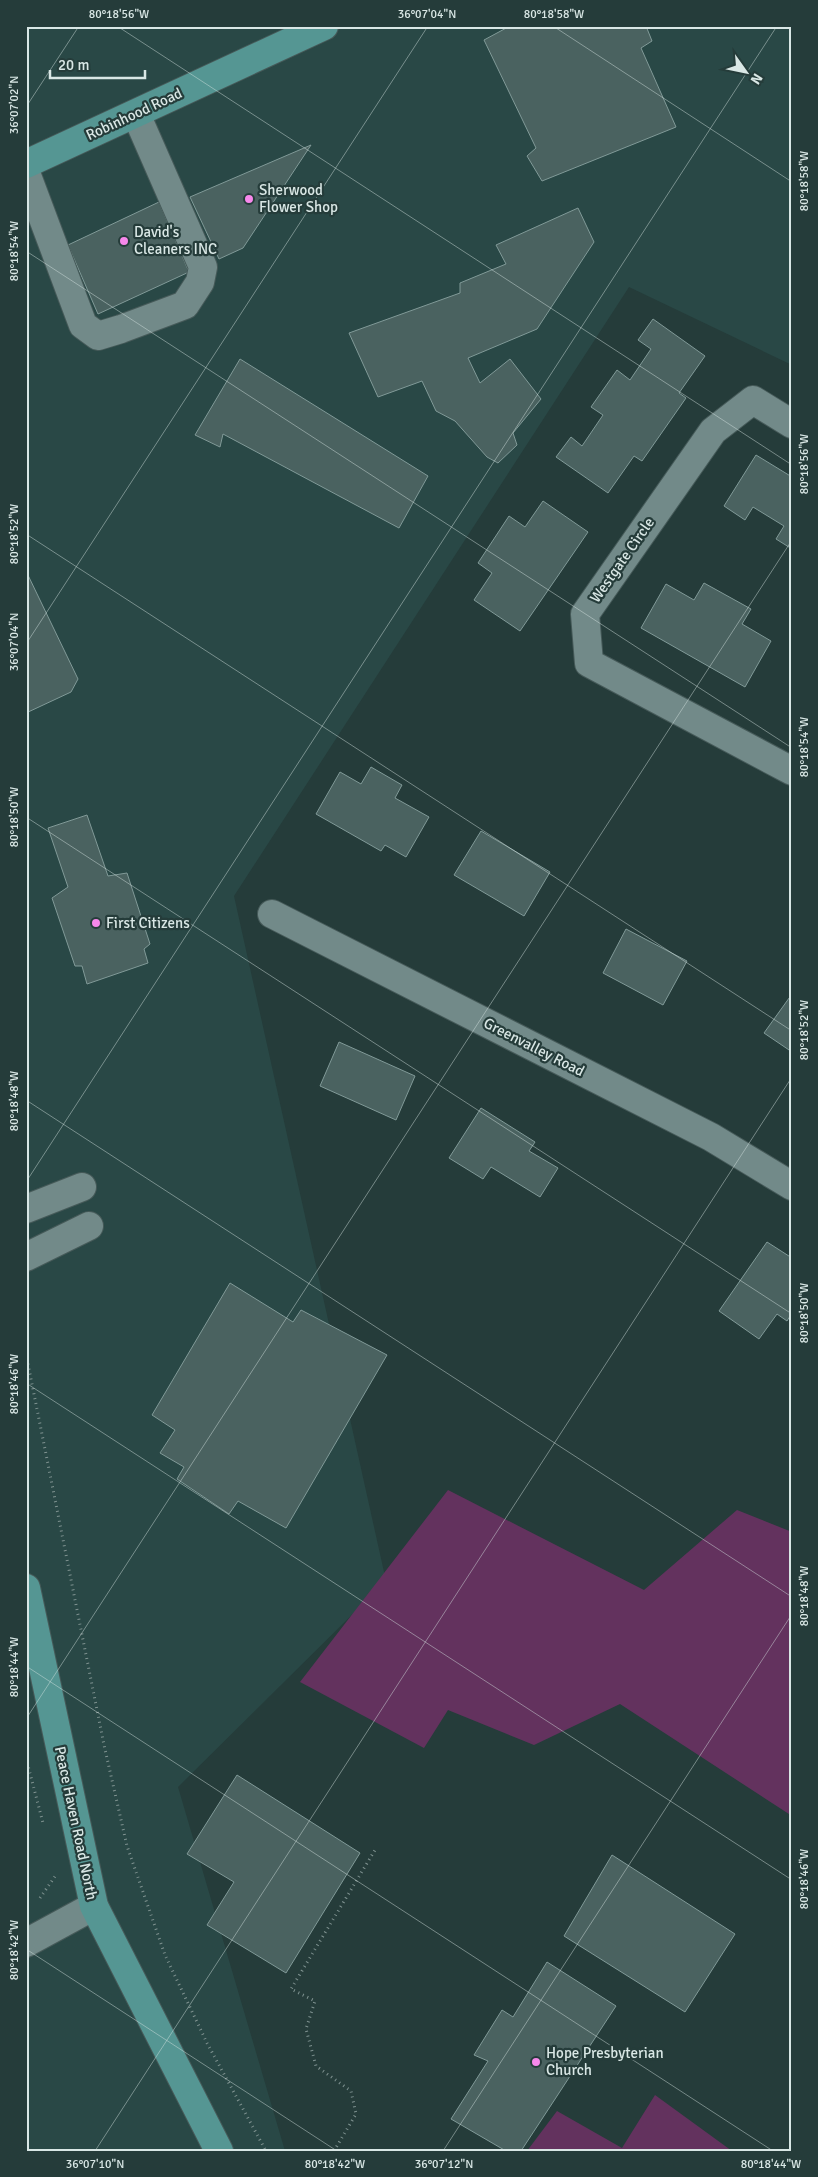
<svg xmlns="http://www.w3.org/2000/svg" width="818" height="2177" viewBox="0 0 818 2177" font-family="Signika,sans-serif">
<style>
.built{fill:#294846}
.green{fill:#63325e}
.building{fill:#4a6260;stroke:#819a98}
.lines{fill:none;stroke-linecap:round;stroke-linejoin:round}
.minor-casing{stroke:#465a59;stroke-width:30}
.major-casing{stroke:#465a59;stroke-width:30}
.path{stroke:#7f9290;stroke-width:3;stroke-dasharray:1 4;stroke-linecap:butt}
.minor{stroke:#728a89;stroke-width:28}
.major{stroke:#559693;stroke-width:28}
.ticks{fill:none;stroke:#d9e7e5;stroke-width:1;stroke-opacity:0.45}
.poi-dot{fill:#f788eb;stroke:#253c3a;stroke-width:2}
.labels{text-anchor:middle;stroke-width:4.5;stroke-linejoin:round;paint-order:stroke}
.street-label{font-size:15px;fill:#d9e7e5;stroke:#253c3a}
.poi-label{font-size:15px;fill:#d9e7e5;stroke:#253c3a;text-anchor:start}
.neatline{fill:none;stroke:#d9e7e5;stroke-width:2}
.ticks-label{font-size:12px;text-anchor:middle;fill:#d9e7e5}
</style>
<rect width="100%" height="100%" fill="#253c3a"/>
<path class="built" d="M26,26H792V365L629,287L234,896L386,1581L178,1787L285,2151H26Z"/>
<path class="green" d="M448,1490L644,1590L737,1510L792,1532V1816L620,1704L534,1745L448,1710L424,1748L300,1682Z
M655,2095L732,2151H527L557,2111L622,2148Z"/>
<path class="building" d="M510,26H646L652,41L641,48L676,127L542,181L527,156L536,148L484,40Z
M311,145L243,248L219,259L190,197Z
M159,202L189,272L98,314L68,245Z
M578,208L594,242L537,329L468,358L480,383L510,359L541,399L513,433L517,445L498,463L487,457L455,421L436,411L422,381L378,397L349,333L460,293V283L506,264L496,245Z
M653,319L705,356L679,393L686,398L642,461L634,456L608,493L556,457L571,437L582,446L603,415L591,407L617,370L630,380L651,349L638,340Z
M240,359L428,476L399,528L223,434L220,447L195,435Z
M756,455L792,477V549L776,539L784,526L753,507L745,520L724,506Z
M543,501L588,532L520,631L474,600L492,573L478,563L509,516L525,527Z
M26,571L78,679L71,692L26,713Z
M704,583L751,609L742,624L771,641L745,687L641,628L666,584L694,600Z
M371,767L402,785L395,798L429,817L406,857L385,845L381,851L316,814L340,772L361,784Z
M87,815L108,876L127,873L150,944L144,949L148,963L87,984L82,966H75L52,898L68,887L48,828Z
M481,831L550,872L524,916L454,875Z
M626,929L687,961L663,1005L603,973Z
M792,994V1052L764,1033Z
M339,1042L415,1076L396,1120L320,1086Z
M481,1108L535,1142L529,1151L558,1168L540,1197L491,1167L483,1179L449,1158Z
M767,1242L792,1258V1313L787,1321L777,1314L759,1339L719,1311Z
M230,1283L293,1322L301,1310L387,1355L286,1528L238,1501L229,1514L177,1479L184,1467L160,1453L175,1430L152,1415Z
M237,1775L360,1853L286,1973L207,1925L234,1882L187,1854Z
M612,1855L735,1934L685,2012L564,1936Z
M547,1962L616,2006L521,2151H506L451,2119L488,2061L474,2055L502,2010L513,2017Z"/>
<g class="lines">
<g class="minor-casing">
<path id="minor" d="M26,173L83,325L98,336L121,329L185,305L200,282L203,267L136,114
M792,424L753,400L713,431L585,614L589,663L792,771
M272,914L711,1137L792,1186
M26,1209L82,1187
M26,1257L89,1226
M26,1943L94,1906"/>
</g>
<g class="major-casing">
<path id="major" d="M26,164L324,26
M26,1588L94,1906L219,2151"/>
</g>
<path class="path" d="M26,1354L104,1745L127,1846L165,1955L207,2043L266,2151
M26,1758L43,1823
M40,1898L56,1875
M334,2151L356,2114L351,2091L316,2066L306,2029L315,2001L291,1989L375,1850"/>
<use href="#minor" class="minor"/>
<use href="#major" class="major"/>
</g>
<path class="ticks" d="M117,26L792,465M553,26L792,182M26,107L79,26M26,251L792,748M26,534L792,1031M26,644L428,26M26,817L792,1314M26,1100L792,1597M26,1182L777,26M26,1383L792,1880M26,1666L773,2151M26,1719L792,540M26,1949L337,2151M95,2151L792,1077M443,2151L792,1614"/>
<g class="poi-dot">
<circle cx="249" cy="199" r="5"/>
<circle cx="124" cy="241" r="5"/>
<circle cx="96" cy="923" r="5"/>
<circle cx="536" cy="2062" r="5"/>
</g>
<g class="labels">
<g class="street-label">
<text transform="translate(134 114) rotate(-25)" y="5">Robinhood Road</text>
<text transform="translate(622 560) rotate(-55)" y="5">Westgate Circle</text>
<text transform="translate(534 1047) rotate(27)" y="5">Greenvalley Road</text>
<text transform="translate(76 1823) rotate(78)" y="5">Peace Haven Road North</text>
</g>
<g class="poi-label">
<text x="259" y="195">Sherwood<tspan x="259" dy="17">Flower Shop</tspan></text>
<text x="134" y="237">David's<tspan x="134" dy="17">Cleaners INC</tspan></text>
<text x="106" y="928">First Citizens</text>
<text x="546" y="2058">Hope Presbyterian<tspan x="546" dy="17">Church</tspan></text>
</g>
</g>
<rect width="818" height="2177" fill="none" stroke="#253c3a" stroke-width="55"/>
<g transform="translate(746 72) rotate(123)" stroke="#253c3a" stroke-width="4" paint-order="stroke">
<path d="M0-4L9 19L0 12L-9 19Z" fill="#d9e7e5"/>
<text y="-8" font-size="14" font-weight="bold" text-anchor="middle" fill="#d9e7e5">N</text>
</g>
<path d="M50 70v8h95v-8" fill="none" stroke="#d9e7e5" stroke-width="2.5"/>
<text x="58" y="70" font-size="15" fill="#d9e7e5" stroke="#253c3a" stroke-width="4" paint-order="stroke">20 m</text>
<rect x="28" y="28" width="762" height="2122" class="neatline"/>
<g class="ticks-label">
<text x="119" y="18">80°18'56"W</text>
<text x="427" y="18">36°07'04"N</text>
<text x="554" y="18">80°18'58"W</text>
<text transform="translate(14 105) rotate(-90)" y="4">36°07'02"N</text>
<text transform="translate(804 181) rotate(-90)" y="4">80°18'58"W</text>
<text transform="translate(14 251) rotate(-90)" y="4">80°18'54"W</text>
<text transform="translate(804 464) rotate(-90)" y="4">80°18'56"W</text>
<text transform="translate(14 534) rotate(-90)" y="4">80°18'52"W</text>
<text transform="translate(14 642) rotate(-90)" y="4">36°07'04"N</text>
<text transform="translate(804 747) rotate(-90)" y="4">80°18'54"W</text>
<text transform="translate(14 817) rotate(-90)" y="4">80°18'50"W</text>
<text transform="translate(804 1030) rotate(-90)" y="4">80°18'52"W</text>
<text transform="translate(14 1101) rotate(-90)" y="4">80°18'48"W</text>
<text transform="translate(804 1313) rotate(-90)" y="4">80°18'50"W</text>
<text transform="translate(14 1384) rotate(-90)" y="4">80°18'46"W</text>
<text transform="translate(804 1596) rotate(-90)" y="4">80°18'48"W</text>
<text transform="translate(14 1667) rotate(-90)" y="4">80°18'44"W</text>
<text transform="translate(804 1879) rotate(-90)" y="4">80°18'46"W</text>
<text transform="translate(14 1950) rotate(-90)" y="4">80°18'42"W</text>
<text x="95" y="2168">36°07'10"N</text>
<text x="335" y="2168">80°18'42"W</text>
<text x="444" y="2168">36°07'12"N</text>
<text x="771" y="2168">80°18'44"W</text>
</g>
</svg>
